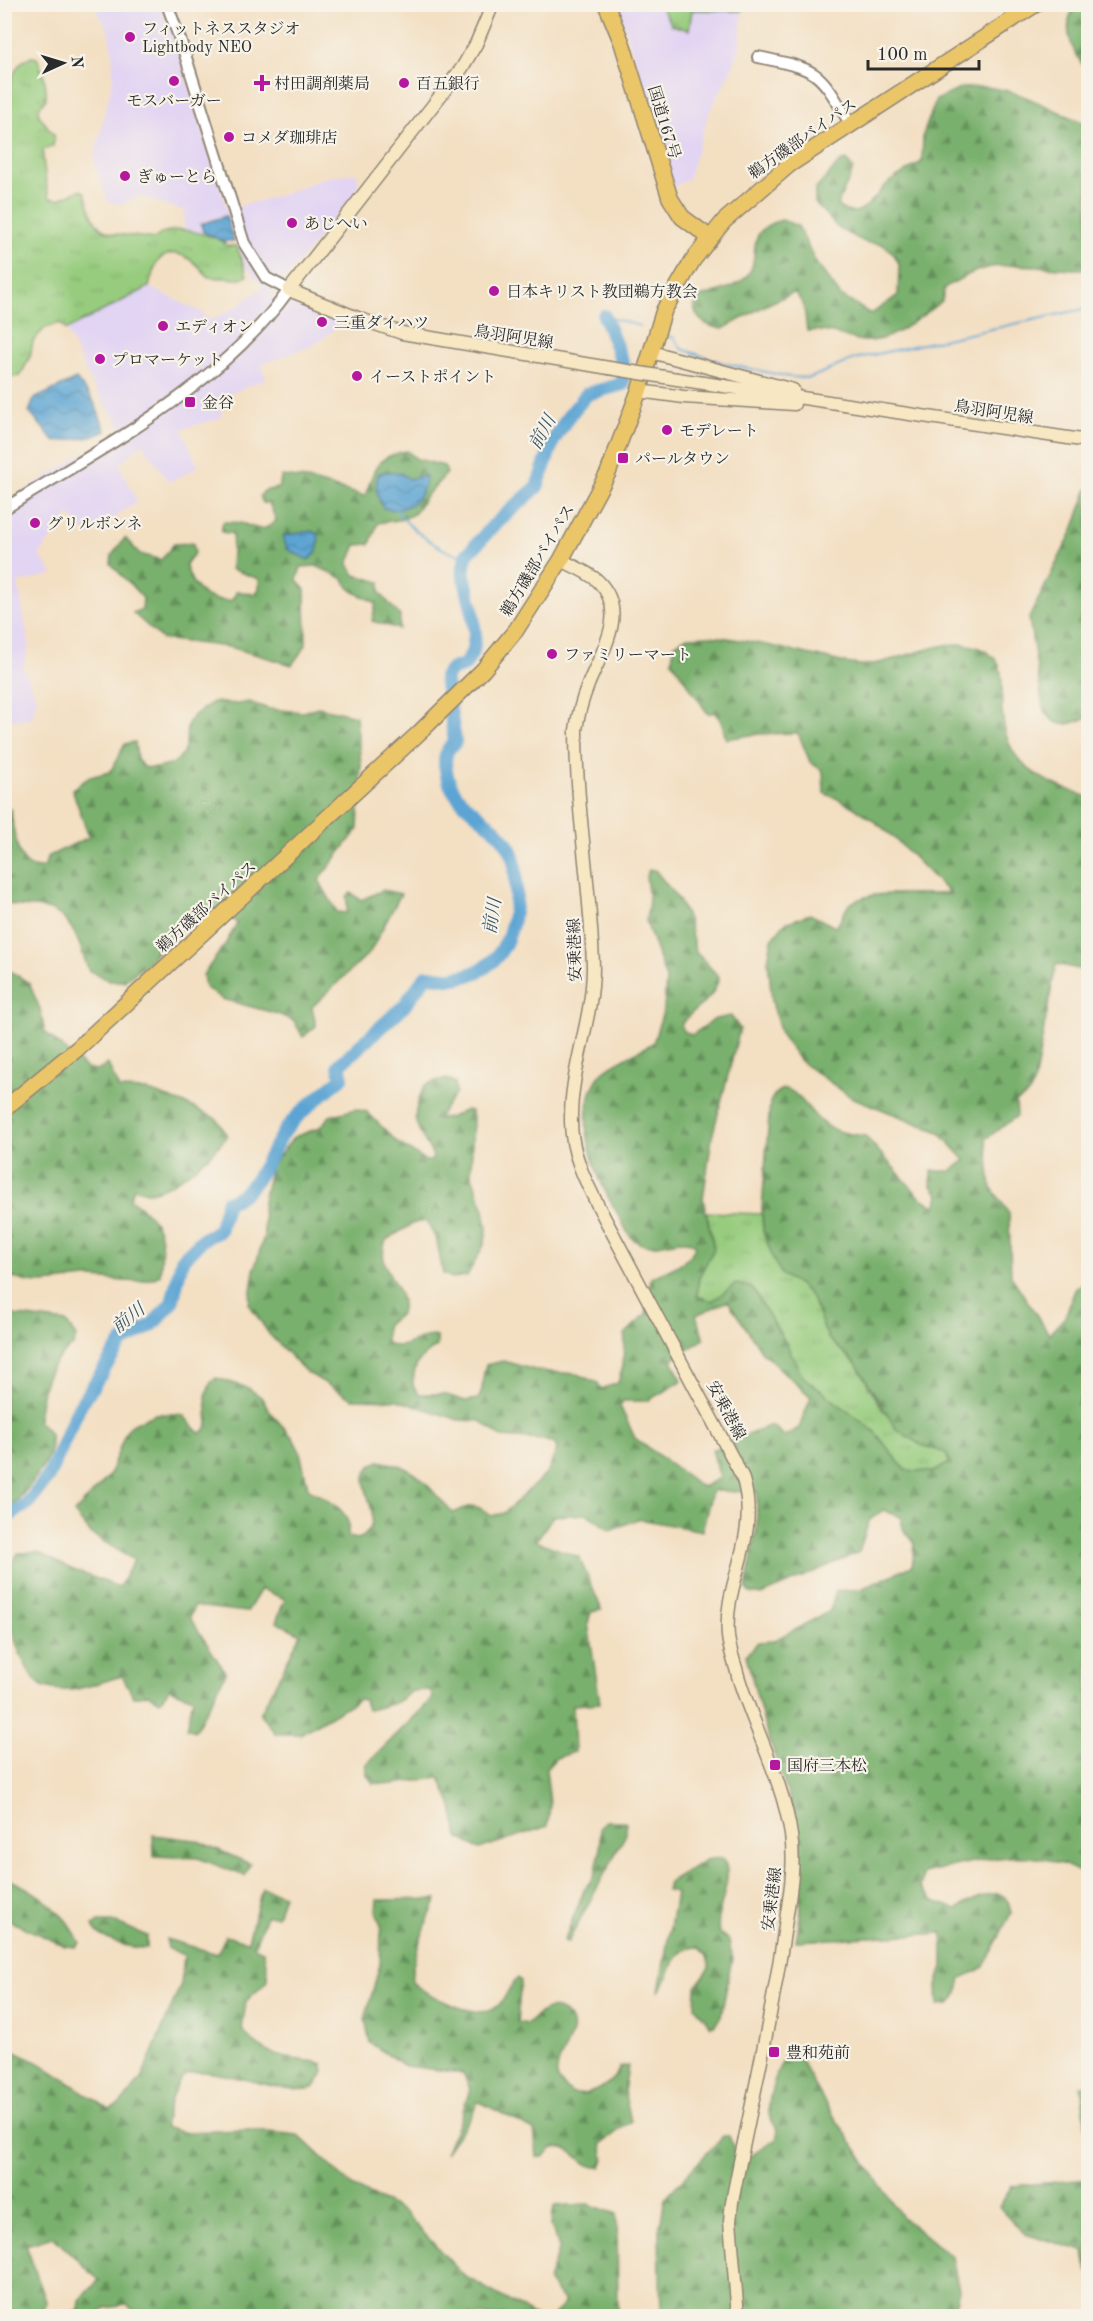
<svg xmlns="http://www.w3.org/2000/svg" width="1093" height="2321" viewBox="0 0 1093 2321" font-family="'Old Standard TT','Noto Serif JP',serif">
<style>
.built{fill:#e2d4f3}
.grass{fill:url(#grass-tufts);stroke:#617c54;stroke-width:1.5}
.forest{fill:url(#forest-firs);stroke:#526e4c;stroke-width:1.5;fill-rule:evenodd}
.water{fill:url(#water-waves);stroke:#44687f;stroke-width:1.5}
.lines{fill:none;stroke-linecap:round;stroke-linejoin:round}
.stream{stroke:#5ca4d3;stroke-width:2}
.river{stroke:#5ca4d3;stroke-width:14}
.tertiary-casing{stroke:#8f8576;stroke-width:14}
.secondary-casing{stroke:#8f8576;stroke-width:15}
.trunk-casing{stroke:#8f8576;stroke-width:18}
.tertiary{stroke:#fff;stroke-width:10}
.secondary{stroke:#f7e8c3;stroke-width:12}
.trunk{stroke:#ebc669;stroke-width:15}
.secondary-bridge-casing{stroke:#8f8576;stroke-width:15;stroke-linecap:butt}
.secondary-bridge{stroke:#f7e8c3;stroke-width:12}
.poi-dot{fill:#b5179e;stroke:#f7f3e8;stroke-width:2}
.labels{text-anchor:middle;stroke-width:4.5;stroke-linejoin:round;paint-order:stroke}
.poi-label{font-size:16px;fill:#2b2b2b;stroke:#f7f3e8;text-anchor:start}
.street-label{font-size:16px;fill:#2b2b2b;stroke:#f7f3e8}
.water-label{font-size:18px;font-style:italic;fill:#3c5566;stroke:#f7f3e8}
</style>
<defs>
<pattern id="grass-tufts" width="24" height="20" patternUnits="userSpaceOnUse" patternTransform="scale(1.5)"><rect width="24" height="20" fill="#97cc7e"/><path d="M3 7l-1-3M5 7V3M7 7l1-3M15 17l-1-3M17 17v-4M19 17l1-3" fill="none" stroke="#82af6d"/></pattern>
<pattern id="forest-firs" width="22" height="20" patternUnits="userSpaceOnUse" patternTransform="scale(1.5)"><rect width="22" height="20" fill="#79b06d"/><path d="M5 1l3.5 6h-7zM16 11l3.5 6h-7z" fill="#638f5a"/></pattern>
<pattern id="water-waves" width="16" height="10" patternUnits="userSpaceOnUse" patternTransform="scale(1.5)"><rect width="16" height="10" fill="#5ca4d3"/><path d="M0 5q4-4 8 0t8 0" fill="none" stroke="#4c86ab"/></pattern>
</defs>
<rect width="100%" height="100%" fill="#f7f3e8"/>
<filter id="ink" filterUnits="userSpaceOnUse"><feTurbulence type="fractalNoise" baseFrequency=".0167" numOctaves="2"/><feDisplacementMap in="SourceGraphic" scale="12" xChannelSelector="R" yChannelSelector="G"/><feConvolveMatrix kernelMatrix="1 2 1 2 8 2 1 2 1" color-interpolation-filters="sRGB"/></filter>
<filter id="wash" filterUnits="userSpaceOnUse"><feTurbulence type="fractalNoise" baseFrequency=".008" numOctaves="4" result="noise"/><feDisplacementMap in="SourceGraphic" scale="24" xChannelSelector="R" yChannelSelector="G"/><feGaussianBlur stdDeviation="1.35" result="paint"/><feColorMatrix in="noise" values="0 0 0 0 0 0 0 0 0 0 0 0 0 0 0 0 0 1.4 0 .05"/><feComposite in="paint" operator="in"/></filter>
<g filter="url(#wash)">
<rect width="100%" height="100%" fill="#f3dfc2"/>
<path class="built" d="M96,5H159L174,38L227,209L278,196L327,177L357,173L358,190L272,295L342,323L316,344L261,365L266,379L221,397V418L182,429L198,467L169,482L142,443L119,465L137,501L90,536L69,514L39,555L53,574L18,583L29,645L23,667L36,698L32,718L5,721L4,489L9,500L122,429L92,384L66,330L149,287L201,312L210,320L233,309L263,287L245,265L228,214L200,223L202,233L184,230V211L139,196L123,204L108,202L94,161L113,78L112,49L107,27L97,12Z
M615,5H666L662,10L691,26L692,10L742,11L740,47L732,68L709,113L688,179L673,187L626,29Z"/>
<path class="grass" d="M738,5L742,11L692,10L689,30L672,25L662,9L666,5Z
M32,57L37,58C44,72 47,84 46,99L40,106L38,114L54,135L53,146L43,150C42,156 47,194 50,198L59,199L80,190L85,192C98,244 107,230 154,239C173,222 202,233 223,241L227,246H237L247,276L240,279L208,277C199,264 175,243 159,260C153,267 151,279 149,287L66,330L60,323L45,328L33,341L30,357L20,376L5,378V103C11,86 12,62 32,57Z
M706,1212L762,1214L763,1231L782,1274L801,1286L812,1298L828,1338L857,1365L883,1411L946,1453L949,1463C937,1476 921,1472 905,1470L875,1432L801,1376L787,1345L752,1288L736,1284L712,1301L697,1296L699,1277L714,1248Z"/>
<path class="forest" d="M1076,4L1088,5V71C1072,53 1060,27 1076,4Z
M980,87C1023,88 1049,111 1088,124V269C1055,270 1020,261 986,268C972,271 957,281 944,288L942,301C921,316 891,344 863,341C843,338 828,328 807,331L804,306L795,292L770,303L723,329C708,326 697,322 694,307L699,297C715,292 735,289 747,276C763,257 741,230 782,220L798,226L816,263L841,296L871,314L898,295L899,264L893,253L882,244L867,243L839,229L815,203V190L840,162L846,160L853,168C851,182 840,192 838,206C859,224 873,198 886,185C896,176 910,169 922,162L923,135L936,100L962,88Z
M407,451L417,459L444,466L447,473L425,497L415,513L404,519L378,523L370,544L356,545L348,564L355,575L380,582V593L400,616L399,629L372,621L376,603L352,591L342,578L316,566L301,567L297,580L305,590L306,645L292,665L229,647L162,639L133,613L142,609L143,598L111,564L112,555L125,538L140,554L161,560L174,544L193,543L195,552C193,557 188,559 187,563C185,565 187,571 188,572C195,593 211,603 232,600L237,591L254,594L259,589V579L231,569L233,534L221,532L223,522C229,522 238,522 244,524C257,529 265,533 276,520L269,503H263L260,496L264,491L278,488L282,476L305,479L365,496C376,467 374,457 407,451Z
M1088,488V717C1069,726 1054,730 1043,707L1029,618L1073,530Z
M709,636C747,639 783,649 821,657C835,660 851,666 865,665C905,663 960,623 995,659C1002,666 1002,680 1002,689C999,759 1026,776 1088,797V971L1056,964L1034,1083L1029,1094L1016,1102L1017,1116L986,1139L991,1187L1009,1213L1011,1276L1049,1334L1065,1317L1076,1287L1088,1282V1816L1082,1836L1088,1842V1876C1079,1872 1069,1866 1059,1863C1017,1848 965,1864 924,1873L920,1887L934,1901L957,1909C967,1903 997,1885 1006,1899C1009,1902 1010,1909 1011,1913L983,1968L961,1978L958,1992L950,2004L938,2005L937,1985L943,1967V1933L796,1941L801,1911L794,1812L765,1727L746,1655L758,1642L773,1641L830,1611L836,1591L861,1589L912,1566L915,1543L904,1531L900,1517L883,1510L869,1521L859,1552L762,1595L750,1593L746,1587L757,1526V1492L712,1491L702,1531L639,1519L610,1530L587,1514L553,1516L536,1541L579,1557L602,1610L591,1612L588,1623L600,1703L573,1705L575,1752L556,1758L546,1769L550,1804L548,1826L479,1849L458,1837L452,1807L440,1778L392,1784L373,1783L367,1775L366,1765L433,1698L430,1690L413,1691L395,1703L369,1710H367L364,1700L359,1699L300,1734H276L260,1714L301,1634L276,1622L285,1599L261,1589L247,1612L194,1606L190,1618L226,1673L195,1731L187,1728L193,1698L170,1689L160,1701L148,1694L134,1697L122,1676C96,1683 72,1696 45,1687C22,1680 0,1600 5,1578C7,1569 14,1560 18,1553L38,1552L71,1569L119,1587L134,1560L91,1534L74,1513L109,1476L126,1431L131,1425L155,1414H175L183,1415L199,1433L204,1431L208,1425L206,1396L211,1381L217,1378L248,1388L261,1397L271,1413L293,1438L300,1452L308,1488C322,1498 342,1504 348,1522C349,1526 348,1532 348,1536C355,1540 360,1540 365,1535C382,1517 364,1498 365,1479C365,1469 372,1465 379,1461C425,1468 423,1486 454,1513C470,1504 477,1503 491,1516L504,1513L547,1473L557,1449L554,1443L543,1440L501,1437L480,1421L459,1420L397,1400L352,1399L306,1372L269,1334L249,1304L254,1270L264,1236L263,1200L271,1166L294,1137L319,1128L330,1116L355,1109L367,1112L398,1143L426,1161H431L433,1156C415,1122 408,1122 425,1085C436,1081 445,1075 455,1083L456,1093L438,1118H449L466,1110L471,1111L473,1117L471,1173L484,1210L487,1229L484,1245L467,1276L452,1278L443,1274L437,1241L426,1221L414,1223L386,1240C374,1269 406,1286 402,1310C400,1317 390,1320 386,1327V1342C402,1355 421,1332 437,1337V1346C420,1357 413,1363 413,1386L419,1394H444L465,1401L478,1399C485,1390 481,1377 486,1365L503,1361L539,1371L577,1374L598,1383L601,1389L618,1383L623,1366L625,1334L646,1314L651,1278C665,1271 693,1262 695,1245C682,1232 653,1255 634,1240C627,1235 623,1223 619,1216C595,1178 570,1114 601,1074C609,1064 640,1051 653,1043L664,1009L666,979L646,921L649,901L646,876L649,870H655L678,899L688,919L695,951L719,977C714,1002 693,1007 681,1025L684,1031L692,1035L715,1019L731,1016L740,1029L712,1137L703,1199L714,1248L699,1277L697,1296L712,1301L736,1284L752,1288L787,1345L802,1376L875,1432L905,1470L934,1472L949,1463L946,1453L921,1445L896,1429L857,1365L828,1338L812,1298L801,1286L782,1275L774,1261L763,1231L762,1208L770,1102C788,1067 807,1113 824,1124C837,1133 851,1134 865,1136L920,1197L936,1207L939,1195L931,1184L932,1171H951L965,1160L939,1132L851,1097L800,1061L781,1035L772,1001L768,961L772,939L785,923L810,914L835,927C843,921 843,910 850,904C873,887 921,897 949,893C908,853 879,814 824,793L823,771L810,762L798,733L757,734L726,739L722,723L715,712L708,714L672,661L674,645L687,637ZM728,1301L762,1352L811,1397L799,1428L785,1436L771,1425L712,1450L720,1478L702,1487L635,1438L620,1406L623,1401H647L682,1381L672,1360L704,1339L696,1315Z
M212,702L238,704L249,702L269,709L303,712L318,707L356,716L361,764L358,829L319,880L337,912L347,913V896L351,893L361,900L383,890L401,894L370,952L312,1007L316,1026L303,1037L294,1021L278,1014L222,999L205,987L203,975L226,943L237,923L219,907L186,923L144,966L124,981H110L88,970C81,947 73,916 47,909C33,905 18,909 5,902L4,809H10C15,828 14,875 45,867L47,857L89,837L72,789L90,777L110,772L125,744L135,742L137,759L143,767C161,770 183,765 186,743C187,735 185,727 190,720C194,713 206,708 212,702Z
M7,969L29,983L40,1009L45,1032L87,1069L99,1070L108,1064L119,1089L146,1090L188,1105L217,1119L227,1135C215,1154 171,1191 148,1192C144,1192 138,1189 134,1188L130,1199C163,1221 164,1237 160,1275C138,1288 111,1277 87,1278C60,1280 29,1290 5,1273L4,970Z
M5,1314L66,1322L76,1336L74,1345C45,1364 42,1388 38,1421C42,1425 49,1430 50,1436C57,1458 20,1499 5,1512Z
M606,1821H622L626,1823V1834L568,1942L564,1941L585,1888L594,1877L600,1852V1827Z
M153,1835L196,1840L250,1864L245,1876L198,1858L154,1856Z
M722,1858C737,1876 714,1909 719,1933L729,1940L732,1958L721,2017L714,2025L710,2026L695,2006L696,1986L710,1968L707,1956L698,1947C670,1947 673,1975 659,1991L676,1893L667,1891L669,1882L707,1859Z
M5,1878C35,1889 67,1913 80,1943L76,1947L65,1946L5,1919Z
M262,1888L284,1895L277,1916H266L254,1947L263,1951C272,1987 270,1977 246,2001L242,2030C264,2057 286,2059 318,2062L323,2064L324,2072L313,2088C283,2097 205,2061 185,2075C173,2084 167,2113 164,2127L182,2132L249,2130L298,2135L352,2186L404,2212L464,2276L536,2316H140L127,2305L106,2308L97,2316H66L79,2310L80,2300L99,2280L53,2237L26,2245L47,2304L40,2316H5V2047L41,2064L109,2109L120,2104L141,2079L181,1984L184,1955L168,1949L166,1939L218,1954L225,1936L248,1941Z
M437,1899C429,1916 409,1964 412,1982C426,1995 477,2021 495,2008C506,2001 508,1986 518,1978L521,1981L517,2022L527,2024C534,2020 537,2013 545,2010C551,2008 558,2008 563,2012C589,2028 553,2056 557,2077C559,2084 567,2089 573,2094C591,2096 613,2085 620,2067L628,2066L624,2092L631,2121L601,2144L604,2159L601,2167C582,2170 574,2144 554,2148C549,2150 547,2154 543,2157H537L534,2130L480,2102L477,2103L472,2115L445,2153L460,2120L470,2089L463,2073L405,2066L370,2043L365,2019L380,1964L381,1926L376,1911L377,1900Z
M98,1922H115L147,1936V1948C131,1948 98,1941 93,1925Z
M788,2050H794L797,2053L825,2103L902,2217L952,2257L959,2290L954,2310L948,2316H661L659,2231L665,2198L723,2136H729L736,2154L749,2157L776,2139C781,2127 771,2124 769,2113C767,2096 779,2066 788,2050Z
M1081,2085L1088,2087V2148Z
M1088,2179V2273L1084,2251L1025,2234L999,2207L1012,2186Z
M588,2204L617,2214L618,2316H553L565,2302L548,2281L559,2247L551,2226L554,2206Z"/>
<path class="water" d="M226,216L234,241H223L203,232L201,224Z
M76,379L93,400L106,431L91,437L55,442L29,412L34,399Z
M383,472L400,473L409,479L426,476C423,501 406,514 383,508C377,496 374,486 379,473Z
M311,531L318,534C320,545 318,554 308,560L287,549L283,536Z"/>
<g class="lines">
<path class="stream" d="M604,316L640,326
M664,334L674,338L682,349L723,363L790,377L810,378L854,359L1088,308
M395,508C406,526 443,555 466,556"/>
<path class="river" d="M4,1519L27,1504L48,1477L79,1407L122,1342L152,1325L172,1303L182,1260L203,1239L219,1231L227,1202C259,1193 268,1152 287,1128C302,1109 323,1094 342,1078L339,1065L404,1006L426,976C435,976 445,979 454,978C502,972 514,934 516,894C516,877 517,858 507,844C493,821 461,809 450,784C446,775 442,758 449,748C450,746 453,745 455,742L445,677L452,669L465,665L473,651L475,634L472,608L463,572L466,556L493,526L537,487L553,441L568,417L587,394L623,384V364L604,316"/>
</g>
</g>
<g filter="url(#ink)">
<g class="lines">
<g class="tertiary-casing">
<path id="tertiary" d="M758,57C821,70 818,70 851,125
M4,509C106,445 217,389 289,290L266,278L244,243L182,45L167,4"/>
</g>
<g class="secondary-casing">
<path id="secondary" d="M493,4L476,44L462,68L289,290L360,319L402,333L609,368
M651,352L793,390
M677,379L1088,441
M639,391L684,397L794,404
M561,560C573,566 588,572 598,581C630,613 601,652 588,685C582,700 578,714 576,730C576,809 591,888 593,967C593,1020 570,1069 571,1121C571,1157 589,1188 605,1219L742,1476C762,1538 723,1580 728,1636C729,1649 735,1663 738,1676C754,1729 783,1780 791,1835C796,1869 788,1905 783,1939C770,2027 749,2114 732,2202L730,2221L738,2316"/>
</g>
<g class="trunk-casing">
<path id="trunk" d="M606,4L622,43L670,198L682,217L709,237
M4,1109L77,1049L420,732L483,670L516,630L561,560L608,473L639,391L664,310L693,260L724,221L789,165L1036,4"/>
</g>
<use href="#tertiary" class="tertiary"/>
<use href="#secondary" class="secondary"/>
<use href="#trunk" class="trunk"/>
<g class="secondary-bridge-casing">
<path id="secondary-bridge" d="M609,368L677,379"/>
</g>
<use href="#secondary-bridge" class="secondary-bridge"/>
</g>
</g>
<g class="poi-dot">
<circle cx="130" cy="37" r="6"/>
<circle cx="174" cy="81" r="6"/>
<path d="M259 74h6v6h6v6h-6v6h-6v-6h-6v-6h6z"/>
<circle cx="404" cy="83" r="6"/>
<circle cx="229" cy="137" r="6"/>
<circle cx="125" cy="176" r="6"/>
<circle cx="292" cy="223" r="6"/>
<circle cx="494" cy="291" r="6"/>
<circle cx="322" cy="322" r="6"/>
<circle cx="163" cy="326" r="6"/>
<circle cx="100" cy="359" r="6"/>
<circle cx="357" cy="376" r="6"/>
<rect x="184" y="396" width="12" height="12" rx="3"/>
<circle cx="667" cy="430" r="6"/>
<rect x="617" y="452" width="12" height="12" rx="3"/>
<circle cx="35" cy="523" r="6"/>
<circle cx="552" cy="654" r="6"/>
<rect x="769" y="1759" width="12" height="12" rx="3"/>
<rect x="768" y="2046" width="12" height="12" rx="3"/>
</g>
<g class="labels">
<g class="poi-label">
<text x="142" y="34">フィットネススタジオ<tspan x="142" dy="18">Lightbody NEO</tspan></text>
<text x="274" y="89">村田調剤薬局</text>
<text x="416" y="89">百五銀行</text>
<text x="174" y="106" text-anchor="middle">モスバーガー</text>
<text x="241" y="143">コメダ珈琲店</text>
<text x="137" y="182">ぎゅーとら</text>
<text x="304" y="229">あじへい</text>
<text x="506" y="297">日本キリスト教団鵜方教会</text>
<text x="334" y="328">三重ダイハツ</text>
<text x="175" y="332">エディオン</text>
<text x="112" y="365">プロマーケット</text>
<text x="369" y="382">イーストポイント</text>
<text x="202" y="408">金谷</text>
<text x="679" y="436">モデレート</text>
<text x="635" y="464">パールタウン</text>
<text x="47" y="529">グリルボンネ</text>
<text x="564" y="660">ファミリーマート</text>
<text x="787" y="1771">国府三本松</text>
<text x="786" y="2058">豊和苑前</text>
</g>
<g class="street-label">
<text transform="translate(665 122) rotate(73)" y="6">国道167号</text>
<text transform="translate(802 138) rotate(-35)" y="6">鵜方磯部バイパス</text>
<text transform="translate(514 336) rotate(9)" y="6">鳥羽阿児線</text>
<text transform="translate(994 411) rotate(9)" y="6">鳥羽阿児線</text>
<text transform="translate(537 560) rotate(-59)" y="6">鵜方磯部バイパス</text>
<text transform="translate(206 906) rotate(-42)" y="6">鵜方磯部バイパス</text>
<text transform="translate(574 950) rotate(-92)" y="6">安乗港線</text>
<text transform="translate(727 1410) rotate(62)" y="6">安乗港線</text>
<text transform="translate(771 1899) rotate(-83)" y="6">安乗港線</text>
</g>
<g class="water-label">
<text transform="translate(542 432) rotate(-61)" y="6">前川</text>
<text transform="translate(492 916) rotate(-81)" y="6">前川</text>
<text transform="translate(128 1318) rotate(-38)" y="6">前川</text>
</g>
</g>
<rect width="1093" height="2321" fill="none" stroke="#f7f3e8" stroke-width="24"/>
<g transform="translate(63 63) rotate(86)" stroke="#f7f3e8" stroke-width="4.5" paint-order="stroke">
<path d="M0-4.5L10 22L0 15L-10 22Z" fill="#2b2b2b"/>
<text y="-9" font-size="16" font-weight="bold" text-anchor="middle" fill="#2b2b2b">N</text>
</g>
<path d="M868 60v9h111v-9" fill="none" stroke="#2b2b2b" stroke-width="3"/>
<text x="877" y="60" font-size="18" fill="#2b2b2b" stroke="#f7f3e8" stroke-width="4.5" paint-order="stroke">100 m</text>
</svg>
